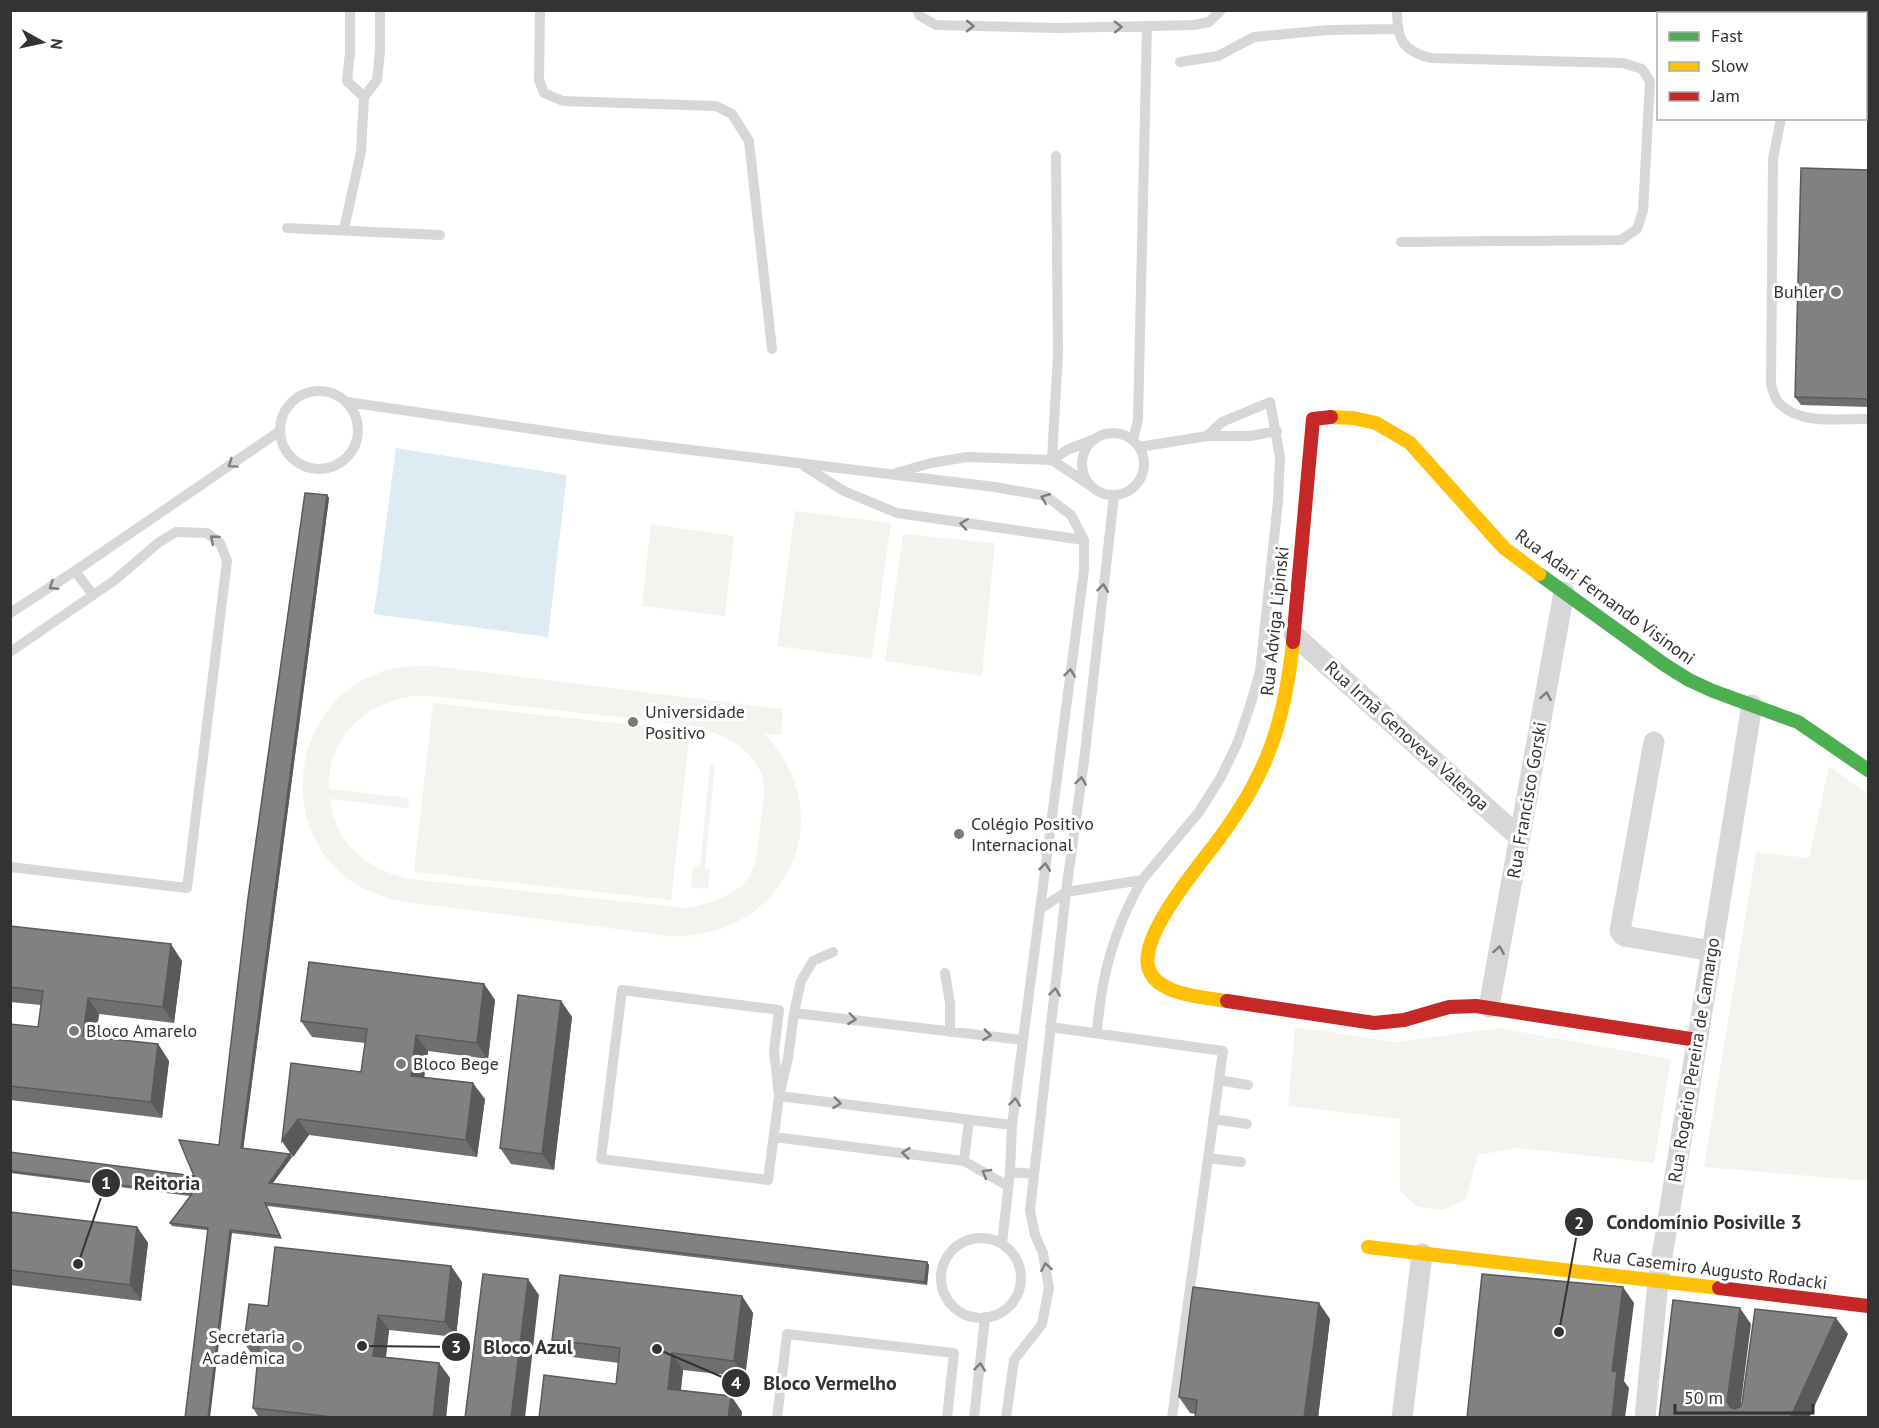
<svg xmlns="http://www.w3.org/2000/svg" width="1879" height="1428" viewBox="0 0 1879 1428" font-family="'PT Sans',sans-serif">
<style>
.green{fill:#f1f5ed;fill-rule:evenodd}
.water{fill:#ddebf3}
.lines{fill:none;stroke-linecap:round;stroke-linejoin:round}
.lane{stroke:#d7d7d7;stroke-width:10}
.street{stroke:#d7d7d7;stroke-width:21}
.fast{stroke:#4caf50;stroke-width:14}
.slow{stroke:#ffc107;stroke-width:14}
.jam{stroke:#c62828;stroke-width:14}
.wall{fill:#6f6f6f}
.shaded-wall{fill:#5a5a5a}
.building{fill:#818181;stroke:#5a5a5a;stroke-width:1.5}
.oneway{stroke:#7d7d7d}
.poi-dot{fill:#7a7a7a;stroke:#fff;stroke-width:2}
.labels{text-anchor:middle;stroke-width:6;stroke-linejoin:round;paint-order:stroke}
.poi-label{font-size:18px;fill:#333;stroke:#fff;text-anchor:start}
.street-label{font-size:18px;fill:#333;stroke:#fff}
.leader{fill:none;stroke:#333;stroke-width:2}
.callout-dot{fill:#333;stroke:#fff;stroke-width:2}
.mark-label{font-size:18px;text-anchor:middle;font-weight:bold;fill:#fff}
.callout-label{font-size:20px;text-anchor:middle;font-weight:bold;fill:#333;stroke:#fff;stroke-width:6;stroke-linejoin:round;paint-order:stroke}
</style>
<rect width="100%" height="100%" fill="#fff"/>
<path class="green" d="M795,511L891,523L872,659L777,646Z
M651,524L734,536L725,616L642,606Z
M903,534L995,543L982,676L885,661Z
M414,666H432L783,709L781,735L765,734C844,818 784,940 670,936L407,902C382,898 360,890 341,873C276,816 297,703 378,673C389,669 401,667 414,666ZM413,696H430L689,725C716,730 757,749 763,779C766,794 762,811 760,825C758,840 758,857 752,871C743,894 708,904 686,908L411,879C367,870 336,845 330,799L408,808L409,798L329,789C327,737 366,703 413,696Z
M433,703L690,731L671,900L414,872Z
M710,764H715L705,868L710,869L708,889L691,887L693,867H700Z
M1829,766L1868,794V1181L1704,1167L1756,852L1809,858Z
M1295,1027L1397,1042L1499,1028L1671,1059L1654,1163L1517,1148L1478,1155L1466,1199L1443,1210L1418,1207L1400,1191V1119L1288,1106Z"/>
<path class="water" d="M396,448L567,475L548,637L374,614Z"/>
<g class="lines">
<path class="lane" d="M350,10V52L347,81L364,97
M540,10L539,80L544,93L563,101L716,106L732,114L749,141L772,349
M917,10L920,16L936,25L1059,28L1194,25L1209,22L1221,10
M1397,10C1397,39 1402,51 1431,58L1623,63L1642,69L1650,81L1643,211L1637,229L1621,240L1401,242
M1783,10V14
M1180,62L1218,56L1254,37L1328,30L1397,29
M1781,118L1773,159L1771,384C1773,390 1774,397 1778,402C1799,426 1840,418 1868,419
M287,228L440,235
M344,229L361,152L364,97L377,80L380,51V10
M280 430a39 39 0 1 1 78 0a39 39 0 1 1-78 0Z
M347,402L601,439L995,487L1046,496L1071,515L1084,540V570L1012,1125L1010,1172L1002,1244
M1082 464a31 31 0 1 1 62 0a31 31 0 1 1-62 0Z
M1133,440L1138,420L1147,26
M1139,447L1207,436H1251L1277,431
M1052,460L1058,353L1056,156
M1052,460L1067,450L1092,440
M804,466L844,491L897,513L1084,540
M896,473L931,463L967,457L1052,460L1088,484
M75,571L93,595
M10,613L75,571L280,431
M10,652L115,580L158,543L176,532L207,533L220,543L227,561L187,888L10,867
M1040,909L1066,892L1084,761L1114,496
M945,973L950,1003V1032
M794,1013L1023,1040
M1050,1027L1223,1051L1172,1418
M1097,1033C1101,976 1114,929 1142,880
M1219,1080L1248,1085
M779,1096L774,1051L779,1010L622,990L601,1159L768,1180L779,1096L788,1058L794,1013L801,981L813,961L833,952
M779,1096L1012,1125
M1213,1119L1247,1124
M774,1137L964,1161L1008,1186
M1208,1158L1241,1162
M964,1161L969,1120
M1010,1172L1034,1174
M941 1278a40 40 0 1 1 80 0a40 40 0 1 1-80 0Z
M777,1418L787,1334L954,1353L947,1418
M974,1418L985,1317
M1006,1418L1014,1360L1042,1324L1049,1288L1043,1253L1035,1235L1030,1211L1066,892L1142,880L1199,812L1221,777L1237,744L1250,706L1260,672L1278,501L1280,457L1270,402L1222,422L1207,436"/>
<path class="street" d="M1294,635L1520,838
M1654,742L1620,931L1624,936L1712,951
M1489,1007L1564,592
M1402,1418L1422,1254
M1645,1418L1658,1281L1752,705"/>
<path class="fast" d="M1539,574L1665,665L1689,680L1713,691L1798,722L1868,770"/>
<path class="slow" d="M1331,417L1353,418L1376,423L1410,443L1504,548L1539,574
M1227,1001C1203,997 1154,995 1148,966C1141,932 1201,864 1221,836C1234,818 1247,799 1257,778C1279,736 1288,689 1293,642
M1368,1247L1719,1288"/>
<path class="jam" d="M1293,642L1313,419L1331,417
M1227,1001L1374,1023L1404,1020L1449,1007L1476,1006L1697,1040
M1719,1288L1868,1306"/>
</g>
<path class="wall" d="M1869,170V407L1801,405L1795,397Z
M327,495L329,498L243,1148L290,1154L292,1157L273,1183L927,1262L929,1265L927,1285L267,1206L282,1239L172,1226L170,1223L190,1196L10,1173V1152L194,1176L219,1145Z
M10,926L182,961L174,1023L99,1014L96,1037L158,1044L169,1061L162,1118L10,1100V1024L38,1027L41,1005L10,1002Z
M484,984L495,1000L488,1059L428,1051L424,1077L485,1099L477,1157L309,1135L293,1157L282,1141L291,1063L361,1072L365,1043L312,1037L301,1021Z
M561,1001L572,1017L554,1170L511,1164L500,1148Z
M10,1212L137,1227L148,1243L141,1301L10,1285Z
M451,1266L462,1282L456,1337L389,1330L386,1357L439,1363L450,1378L446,1418H259L253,1408L258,1359L255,1358L244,1343L268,1306Z
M742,1296L753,1313L745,1377L683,1370L681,1390L731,1396L742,1412L741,1418H539L616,1384L619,1363L564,1356L552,1340Z
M1330,1319L1318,1418H1195V1414L1190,1413L1179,1397Z"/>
<path class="shaded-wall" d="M327,495L329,498L243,1151L241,1148Z
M171,944L182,961L174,1023L163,1007Z
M484,984L495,1000L488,1059L477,1043Z
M88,998L99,1014L94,1052L83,1036Z
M561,1001L572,1017L554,1170L542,1154Z
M416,1035L428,1051L422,1092L411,1076Z
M158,1044L169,1061L162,1118L151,1102Z
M473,1083L485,1099L477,1157L466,1140Z
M298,1119L309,1135L293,1157L282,1141Z
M290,1154L292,1157L271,1185L269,1183Z
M137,1227L148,1243L141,1301L130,1285Z
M230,1230L232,1233L210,1418H208Z
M927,1262L929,1265L927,1285L925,1282Z
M451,1266L462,1282L456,1337L445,1322Z
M528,1279L539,1295L525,1418H511Z
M1623,1287L1634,1303L1624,1381L1629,1388L1625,1418H1612V1371Z
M742,1296L753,1313L745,1377L734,1361Z
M1319,1303L1330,1319L1318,1418H1304Z
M1740,1308L1751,1324L1739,1418L1730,1407L1727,1401Z
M378,1315L389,1330L384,1371L373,1356Z
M1836,1318L1848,1334L1809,1418H1790Z
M672,1353L683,1370L679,1405L668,1389Z
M439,1363L450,1378L446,1418H433Z
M731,1396L742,1412L741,1418H728Z"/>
<path class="building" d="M1801,168L1869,170V399L1795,397Z
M305,493L327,495L241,1148L290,1154L269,1183L927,1262L925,1282L265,1203L280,1236L230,1230L208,1418H185L208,1228L170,1223L192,1194L10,1171V1152L194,1176L179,1140L219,1145L248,898Z
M10,926L171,944L163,1007L88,998L83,1036L158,1044L151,1102L10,1086V1024L38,1027L43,991L10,987Z
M309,962L484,984L477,1043L416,1035L411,1076L473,1083L466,1140L298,1119L282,1141L291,1063L361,1072L367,1029L301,1021Z
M518,995L561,1001L542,1154L500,1148Z
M10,1212L137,1227L130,1285L10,1270Z
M275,1247L451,1266L445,1322L378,1315L373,1356L439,1363L433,1418H341L253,1408L259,1345L244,1343L249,1304L268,1306Z
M483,1274L528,1279L511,1418H465Z
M1482,1274L1623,1287L1612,1371L1617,1372L1612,1418H1467Z
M560,1275L742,1296L734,1361L672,1353L668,1389L731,1396L728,1418H539L544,1375L616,1384L620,1348L552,1340Z
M1193,1287L1319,1303L1304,1418H1195L1197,1400L1179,1397Z
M1673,1300L1740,1308L1727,1401L1730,1407L1734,1409L1740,1407L1742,1403L1755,1309L1836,1318L1790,1418H1659Z"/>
<defs><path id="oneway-chevron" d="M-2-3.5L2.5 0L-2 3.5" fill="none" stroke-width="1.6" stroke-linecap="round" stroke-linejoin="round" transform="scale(1.5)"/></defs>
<g class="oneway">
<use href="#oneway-chevron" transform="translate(970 26) rotate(1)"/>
<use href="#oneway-chevron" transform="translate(1118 27) rotate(-1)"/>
<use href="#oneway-chevron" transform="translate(232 464) rotate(146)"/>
<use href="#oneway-chevron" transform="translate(1045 498) rotate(-158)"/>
<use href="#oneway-chevron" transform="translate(964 524) rotate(-172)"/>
<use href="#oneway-chevron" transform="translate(214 539) rotate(-139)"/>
<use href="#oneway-chevron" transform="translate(53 586) rotate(147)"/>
<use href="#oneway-chevron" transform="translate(1103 588) rotate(-83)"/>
<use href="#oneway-chevron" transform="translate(1070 673) rotate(-83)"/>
<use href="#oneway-chevron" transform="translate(1546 696) rotate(-80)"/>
<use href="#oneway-chevron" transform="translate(1081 781) rotate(-82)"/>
<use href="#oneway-chevron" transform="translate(1045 867) rotate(-83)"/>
<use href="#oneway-chevron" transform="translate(1499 950) rotate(-80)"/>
<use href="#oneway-chevron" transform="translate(1055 992) rotate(-83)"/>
<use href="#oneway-chevron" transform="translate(852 1019) rotate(7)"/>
<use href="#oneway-chevron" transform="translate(987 1035) rotate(7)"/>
<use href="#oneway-chevron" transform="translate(1015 1102) rotate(-83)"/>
<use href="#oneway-chevron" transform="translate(837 1103) rotate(7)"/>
<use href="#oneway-chevron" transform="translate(906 1153) rotate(-173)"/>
<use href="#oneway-chevron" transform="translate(986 1173) rotate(-150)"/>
<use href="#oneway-chevron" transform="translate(1046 1267) rotate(-100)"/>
<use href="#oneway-chevron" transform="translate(980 1367) rotate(-84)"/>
</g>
<g class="poi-dot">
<circle cx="1836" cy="292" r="6"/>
<circle cx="633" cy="722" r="6"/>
<circle cx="959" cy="834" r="6"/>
<circle cx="74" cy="1031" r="6"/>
<circle cx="401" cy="1064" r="6"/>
<circle cx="297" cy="1347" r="6"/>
</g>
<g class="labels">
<g class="poi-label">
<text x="1824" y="298" text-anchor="end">Buhler</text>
<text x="645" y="718">Universidade<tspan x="645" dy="21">Positivo</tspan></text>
<text x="971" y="830">Colégio Positivo<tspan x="971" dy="21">Internacional</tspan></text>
<text x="86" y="1037">Bloco Amarelo</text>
<text x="413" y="1070">Bloco Bege</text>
<text x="285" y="1343" text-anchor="end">Secretaria<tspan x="285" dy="21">Acadêmica</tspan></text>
</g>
<g class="street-label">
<text transform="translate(1605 597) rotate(36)" y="6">Rua Adari Fernando Visinoni</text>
<text transform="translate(1275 621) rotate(-84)" y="6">Rua Adviga Lipinski</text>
<text transform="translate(1407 736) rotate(42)" y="6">Rua Irmã Genoveva Valenga</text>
<text transform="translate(1527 800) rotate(-80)" y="6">Rua Francisco Gorski</text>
<text transform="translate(1694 1060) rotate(-81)" y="6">Rua Rogério Pereira de Camargo</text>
<text transform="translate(1710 1269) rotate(7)" y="6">Rua Casemiro Augusto Rodacki</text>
</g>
</g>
<path class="leader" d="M78 1264L106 1183M1559 1332L1579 1222M362 1346L456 1347M657 1349L736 1383"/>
<g class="callout-dot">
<circle cx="78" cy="1264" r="6"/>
<circle cx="1559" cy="1332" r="6"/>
<circle cx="362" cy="1346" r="6"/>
<circle cx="657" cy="1349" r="6"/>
<circle cx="106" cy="1183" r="15"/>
<circle cx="1579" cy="1222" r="15"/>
<circle cx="456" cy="1347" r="15"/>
<circle cx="736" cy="1383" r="15"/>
</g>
<g class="mark-label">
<text x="106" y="1189">1</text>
<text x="1579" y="1229">2</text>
<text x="456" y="1353">3</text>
<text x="736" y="1389">4</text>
</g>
<g class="callout-label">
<text x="167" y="1190">Reitoria</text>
<text x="1704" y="1229">Condomínio Posiville 3</text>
<text x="528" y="1354">Bloco Azul</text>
<text x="830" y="1390">Bloco Vermelho</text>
</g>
<rect width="1879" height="1428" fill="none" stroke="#333333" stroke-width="24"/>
<rect x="1657" y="12" width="210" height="108" fill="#ffffff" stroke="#adadad" stroke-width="1.5"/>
<rect x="1669" y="32" width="30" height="9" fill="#4caf50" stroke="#adadad" stroke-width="1.5"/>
<text x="1711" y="42" font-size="18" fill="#333333">Fast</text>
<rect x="1669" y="62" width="30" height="9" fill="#ffc107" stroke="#adadad" stroke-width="1.5"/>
<text x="1711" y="72" font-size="18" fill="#333333">Slow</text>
<rect x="1669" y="92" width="30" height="9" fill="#c62828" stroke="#adadad" stroke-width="1.5"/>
<text x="1711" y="102" font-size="18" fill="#333333">Jam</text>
<g transform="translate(42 42) rotate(98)" stroke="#ffffff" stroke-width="4.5" paint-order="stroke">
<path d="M0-4.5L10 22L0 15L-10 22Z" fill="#333333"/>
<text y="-9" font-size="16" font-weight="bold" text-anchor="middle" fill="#333333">N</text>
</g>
<path d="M1675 1404v9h138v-9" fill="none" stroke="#333333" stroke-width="3"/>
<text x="1684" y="1404" font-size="18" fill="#333333" stroke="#ffffff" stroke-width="4.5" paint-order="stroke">50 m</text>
</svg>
